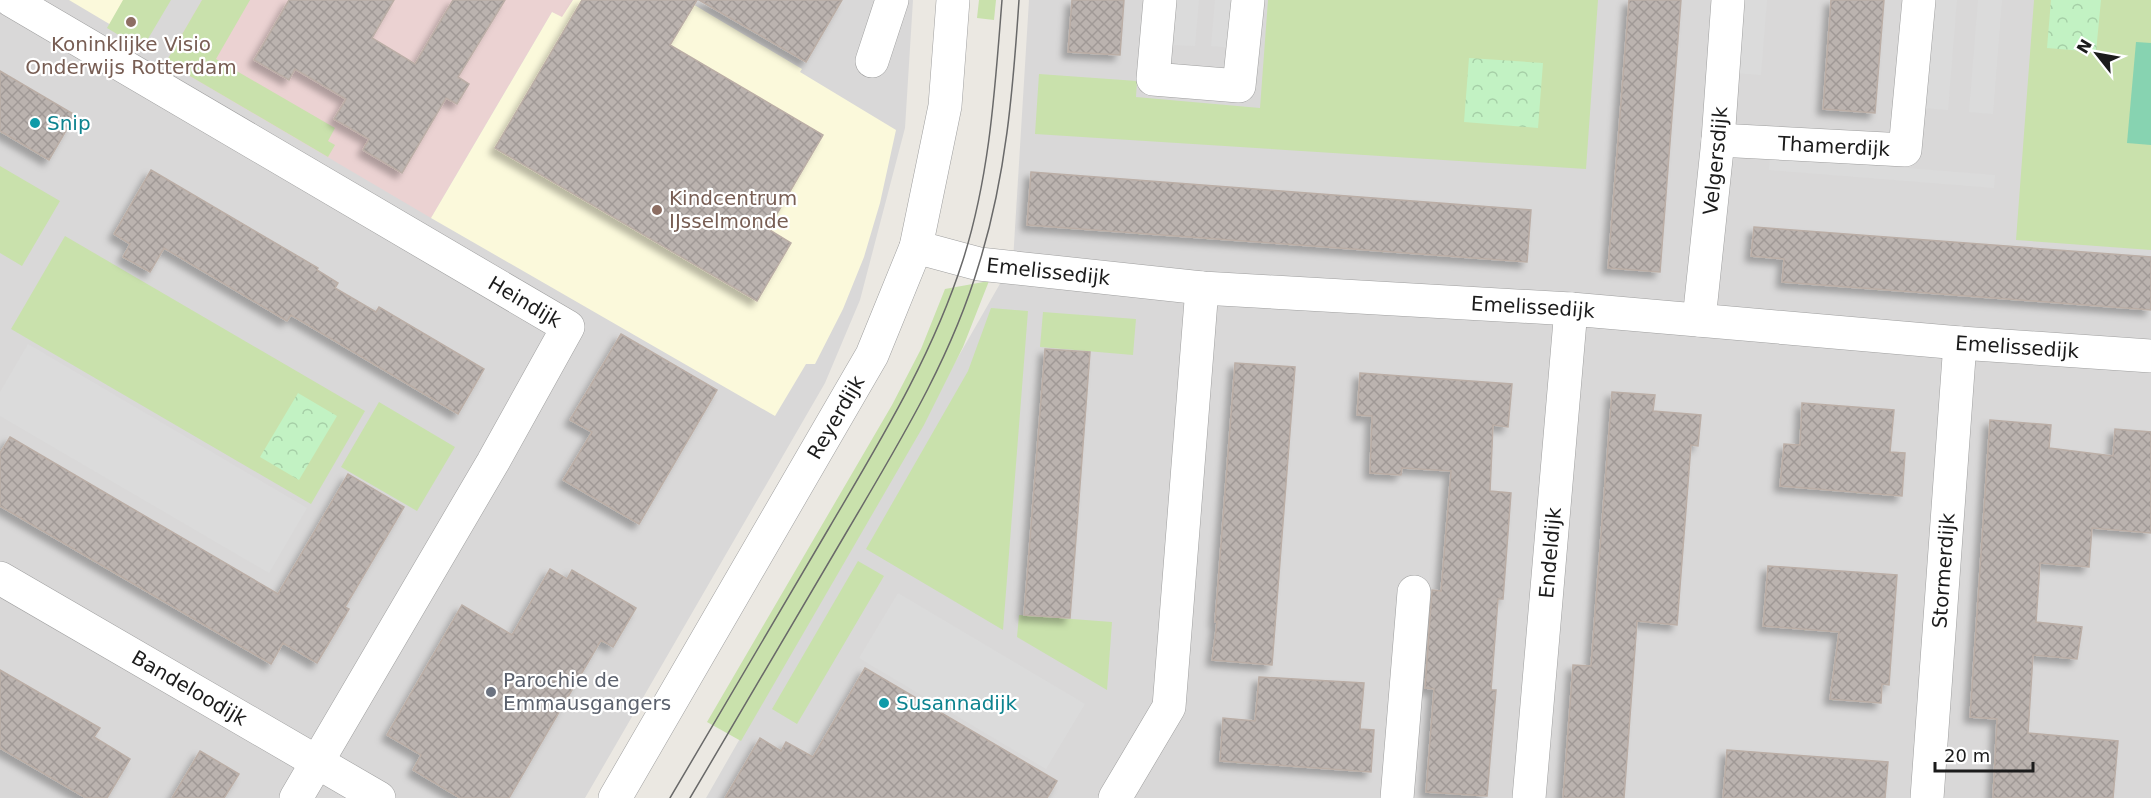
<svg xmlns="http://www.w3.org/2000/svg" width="2151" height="798" viewBox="0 0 2151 798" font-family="'DejaVu Sans',sans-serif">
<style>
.residential{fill:#d9d8d8}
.commercial{fill:#ebd2d2}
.education{fill:#fbf9db}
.grass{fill:#c9e1ac}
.park{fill:url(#park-crowns)}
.pitch{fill:#87d3b1}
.parking{fill:#dbdbdb}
.building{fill:url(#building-cross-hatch);stroke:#bbaea6;stroke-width:1.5;filter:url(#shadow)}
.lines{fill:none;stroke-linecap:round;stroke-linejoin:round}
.minor-casing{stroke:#9f9f9f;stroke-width:34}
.minor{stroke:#fff;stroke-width:33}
.tram{stroke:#696969;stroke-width:1.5}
.education-dot{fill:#8d6e63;stroke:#fff;stroke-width:2}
.culture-dot{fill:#0f9aa8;stroke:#fff;stroke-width:2}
.worship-dot{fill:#6b7280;stroke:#fff;stroke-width:2}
.labels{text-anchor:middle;stroke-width:4.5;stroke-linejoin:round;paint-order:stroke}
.education-label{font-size:20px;fill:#785e54;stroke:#fff}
.culture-label{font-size:20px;fill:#0d838f;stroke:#fff;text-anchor:start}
.street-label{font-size:20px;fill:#1b1b1b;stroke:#fff}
.worship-label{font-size:20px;fill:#5b616d;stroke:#fff;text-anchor:start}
</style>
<defs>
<pattern id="park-crowns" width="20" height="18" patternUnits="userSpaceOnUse" patternTransform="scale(1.5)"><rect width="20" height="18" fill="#c2f2c3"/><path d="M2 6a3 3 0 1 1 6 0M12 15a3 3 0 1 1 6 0" fill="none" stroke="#a6cfa7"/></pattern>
<pattern id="building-cross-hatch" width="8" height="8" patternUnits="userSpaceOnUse" patternTransform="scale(1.5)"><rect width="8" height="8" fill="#bbb3af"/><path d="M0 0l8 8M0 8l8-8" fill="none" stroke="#a09996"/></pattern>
<filter id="shadow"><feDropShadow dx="-5.5" dy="5.5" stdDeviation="3" flood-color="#0004"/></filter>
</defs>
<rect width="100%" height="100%" fill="#ebe8e2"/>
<path class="residential" d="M0,0H913L905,128L860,300L825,383L585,798H0Z
M1029,0H2151V798H706L1013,261Z"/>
<path class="commercial" d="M202,0H573L562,18L552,12L431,218L166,62Z"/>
<path class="education" d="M69,0H168L143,44Z
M573,0H686L802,69L800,72L896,130L880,203L864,257L843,309L815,364H806L775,416L431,218L552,12L562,17Z"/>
<path class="grass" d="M123,0H171L142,49L107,28Z
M202,0H250L216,59L335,128L328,141L335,145L328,157L166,62Z
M979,0H996L994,20L977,18Z
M1268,0H1598L1586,169L1035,134L1039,74L1137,81L1136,97L1260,108Z
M2034,0H2151V250L2016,240Z
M0,166L60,201L22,266L0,253Z
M65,236L365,411L311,504L11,329Z
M989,281L963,347L924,425L741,741L707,722L892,405L921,349L945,289Z
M991,308L1028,311L1003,630L866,549L968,371Z
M1043,312L1136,319L1133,355L1040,347Z
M379,402L455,447L417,511L341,467Z
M858,561L884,576L797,724L772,709Z
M1019,615L1112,622L1107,690L1017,637Z"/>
<path class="park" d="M2051,0H2101L2096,52L2047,48Z
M1469,58L1543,63L1538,128L1464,122Z
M298,393L337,416L299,480L260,457Z"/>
<path class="pitch" d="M2136,42L2151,43V145L2127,143Z"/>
<path class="parking" d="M1174,0H1199L1195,46L1171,45Z
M1215,0H1239L1235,48L1211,46Z
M1740,0H1767L1761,75L1735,73Z
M1933,0H1957L1948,110L1924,108Z
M1978,0H2002L1993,114L1969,112Z
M1770,157L1995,175L1994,188L1769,170Z
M28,344L307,508L269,573L0,416V392Z
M898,593L1085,704L1046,769L859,658Z"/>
<path class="building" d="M289,0H394L372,38L415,64L453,0H505L458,77L469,84L457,104L446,98L402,173L363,150L369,139L334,119L346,99L295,69L289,80L254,60Z
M582,0H697L670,45L823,135L768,229L791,243L757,301L495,148Z
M699,0H842L806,62Z
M1072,0H1124L1120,55L1068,52Z
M1629,0H1681L1660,272L1608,268Z
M1831,0H1884L1875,113L1823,109Z
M0,71L75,115L49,160L0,131Z
M151,170L318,268L317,270L338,283L335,288L376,312L379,307L484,369L458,414L291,315L287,321L164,248L150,272L123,257L130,244L114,234Z
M1031,172L1531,210L1527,262L1027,225Z
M1754,227L2151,257V310L1782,282L1784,259L1751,256Z
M621,334L717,390L639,524L563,480L592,432L570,420Z
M1045,349L1090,352L1070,618L1024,615Z
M1235,363L1295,367L1272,665L1212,660L1217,622H1215Z
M1360,373L1512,384L1508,427L1493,425L1490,491L1511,493L1503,599H1498L1491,690H1496L1487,796L1426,792L1434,689L1425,688L1432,590L1441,591L1451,471L1402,468L1401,475L1370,473L1372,416L1357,415Z
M1612,392L1655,395L1653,411L1701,415L1698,446L1691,445L1677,625L1637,621L1624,798H1563L1573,665L1591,666Z
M1802,403L1894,410L1890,452L1905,453L1902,496L1780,486L1784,444L1800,445Z
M1990,420L2051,425L2049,448L2113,456L2115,429L2151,432V533L2092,528L2089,567L2040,563L2036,622L2082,627L2077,659L2033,655L2028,733L2118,741L2113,798H1993L1997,719L1970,717Z
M10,437L278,594L348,474L404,507L345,607L349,609L317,663L283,643L271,664L0,506V453Z
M1768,566L1897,575L1889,685L1882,684L1881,703L1830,699L1839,632L1763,626Z
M550,569L567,579L572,570L636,608L613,647L601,640L509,798H460L413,770L421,755L387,735L462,605L512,635Z
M865,668L1057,781L1047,798H725L760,738L781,751L786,742L813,757Z
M0,670L100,728L94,737L130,759L107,798H86L0,748Z
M1259,677L1364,683L1360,729L1374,730L1371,772L1220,761L1223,718L1255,721Z
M1727,750L1888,762L1885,798H1723Z
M200,751L239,774L224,798H172Z"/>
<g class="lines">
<g class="minor-casing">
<g id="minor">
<path id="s1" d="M11,0L568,327L493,462L296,798"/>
<path d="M1160,0L1153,79L1239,86L1248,0"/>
<path d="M872,61L892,0"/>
<path id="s2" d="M1718,140L1905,150L1919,0"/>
<path id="s3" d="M916,247L979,264L1202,288L1571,309L1960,343L2151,356"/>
<path id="s4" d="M1699,320L1718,140L1728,0"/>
<path id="s5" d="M0,578L379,798"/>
<path id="s6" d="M615,798L872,355L916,247L945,106L953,0"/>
<path d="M1115,798L1169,707L1202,288"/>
<path d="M1397,798L1414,592"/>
<path id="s7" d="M1529,798L1571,309"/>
<path id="s8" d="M1927,798L1960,343"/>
</g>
</g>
<use href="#minor" class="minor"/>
<path class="tram" d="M670,798C723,708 776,618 829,528C880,441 932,357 963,260C990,175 995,88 1002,0
M690,798C743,708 796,618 849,528C899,443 951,359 979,264C1006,177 1013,90 1019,0"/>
</g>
<g class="education-dot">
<circle cx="131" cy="22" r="6"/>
<circle cx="657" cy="210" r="6"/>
</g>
<g class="culture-dot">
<circle cx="35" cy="123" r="6"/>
<circle cx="884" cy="703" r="6"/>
</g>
<circle class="worship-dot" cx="491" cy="692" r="6"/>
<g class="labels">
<g class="education-label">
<text x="131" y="51">Koninklijke Visio<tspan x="131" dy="23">Onderwijs Rotterdam</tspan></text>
<text x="669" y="205" text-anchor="start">Kindcentrum<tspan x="669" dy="23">IJsselmonde</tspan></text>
</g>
<g class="culture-label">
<text x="47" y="130">Snip</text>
<text x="896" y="710">Susannadijk</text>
</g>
<g class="street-label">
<text dy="7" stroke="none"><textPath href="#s2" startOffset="116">Thamerdijk</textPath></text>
<text dy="7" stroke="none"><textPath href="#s4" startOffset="160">Velgersdijk</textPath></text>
<text dy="7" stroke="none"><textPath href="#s3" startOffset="135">Emelissedijk</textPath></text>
<text dy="7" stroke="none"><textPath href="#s1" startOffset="596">Heindijk</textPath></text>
<text dy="7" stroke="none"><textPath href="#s3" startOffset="621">Emelissedijk</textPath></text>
<text dy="7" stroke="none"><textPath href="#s3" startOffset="1107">Emelissedijk</textPath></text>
<text dy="7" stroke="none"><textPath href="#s6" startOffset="440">Reyerdijk</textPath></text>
<text dy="7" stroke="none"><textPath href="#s7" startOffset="246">Endeldijk</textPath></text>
<text dy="7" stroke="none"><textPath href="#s8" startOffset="228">Stormerdijk</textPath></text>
<text dy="7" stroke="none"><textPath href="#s5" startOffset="219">Bandeloodijk</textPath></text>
</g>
<g class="worship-label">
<text x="503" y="687">Parochie de<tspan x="503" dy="23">Emmausgangers</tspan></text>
</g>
</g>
<g transform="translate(2097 54) rotate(301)" stroke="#ffffff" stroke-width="4.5" paint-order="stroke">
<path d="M0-4.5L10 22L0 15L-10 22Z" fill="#1b1b1b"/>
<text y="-9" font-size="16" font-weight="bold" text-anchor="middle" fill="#1b1b1b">N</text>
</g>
<path d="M1935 762v9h98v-9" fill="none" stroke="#1b1b1b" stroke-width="3"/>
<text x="1944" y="762" font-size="18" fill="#1b1b1b" stroke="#ffffff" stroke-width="4.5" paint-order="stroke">20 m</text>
</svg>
